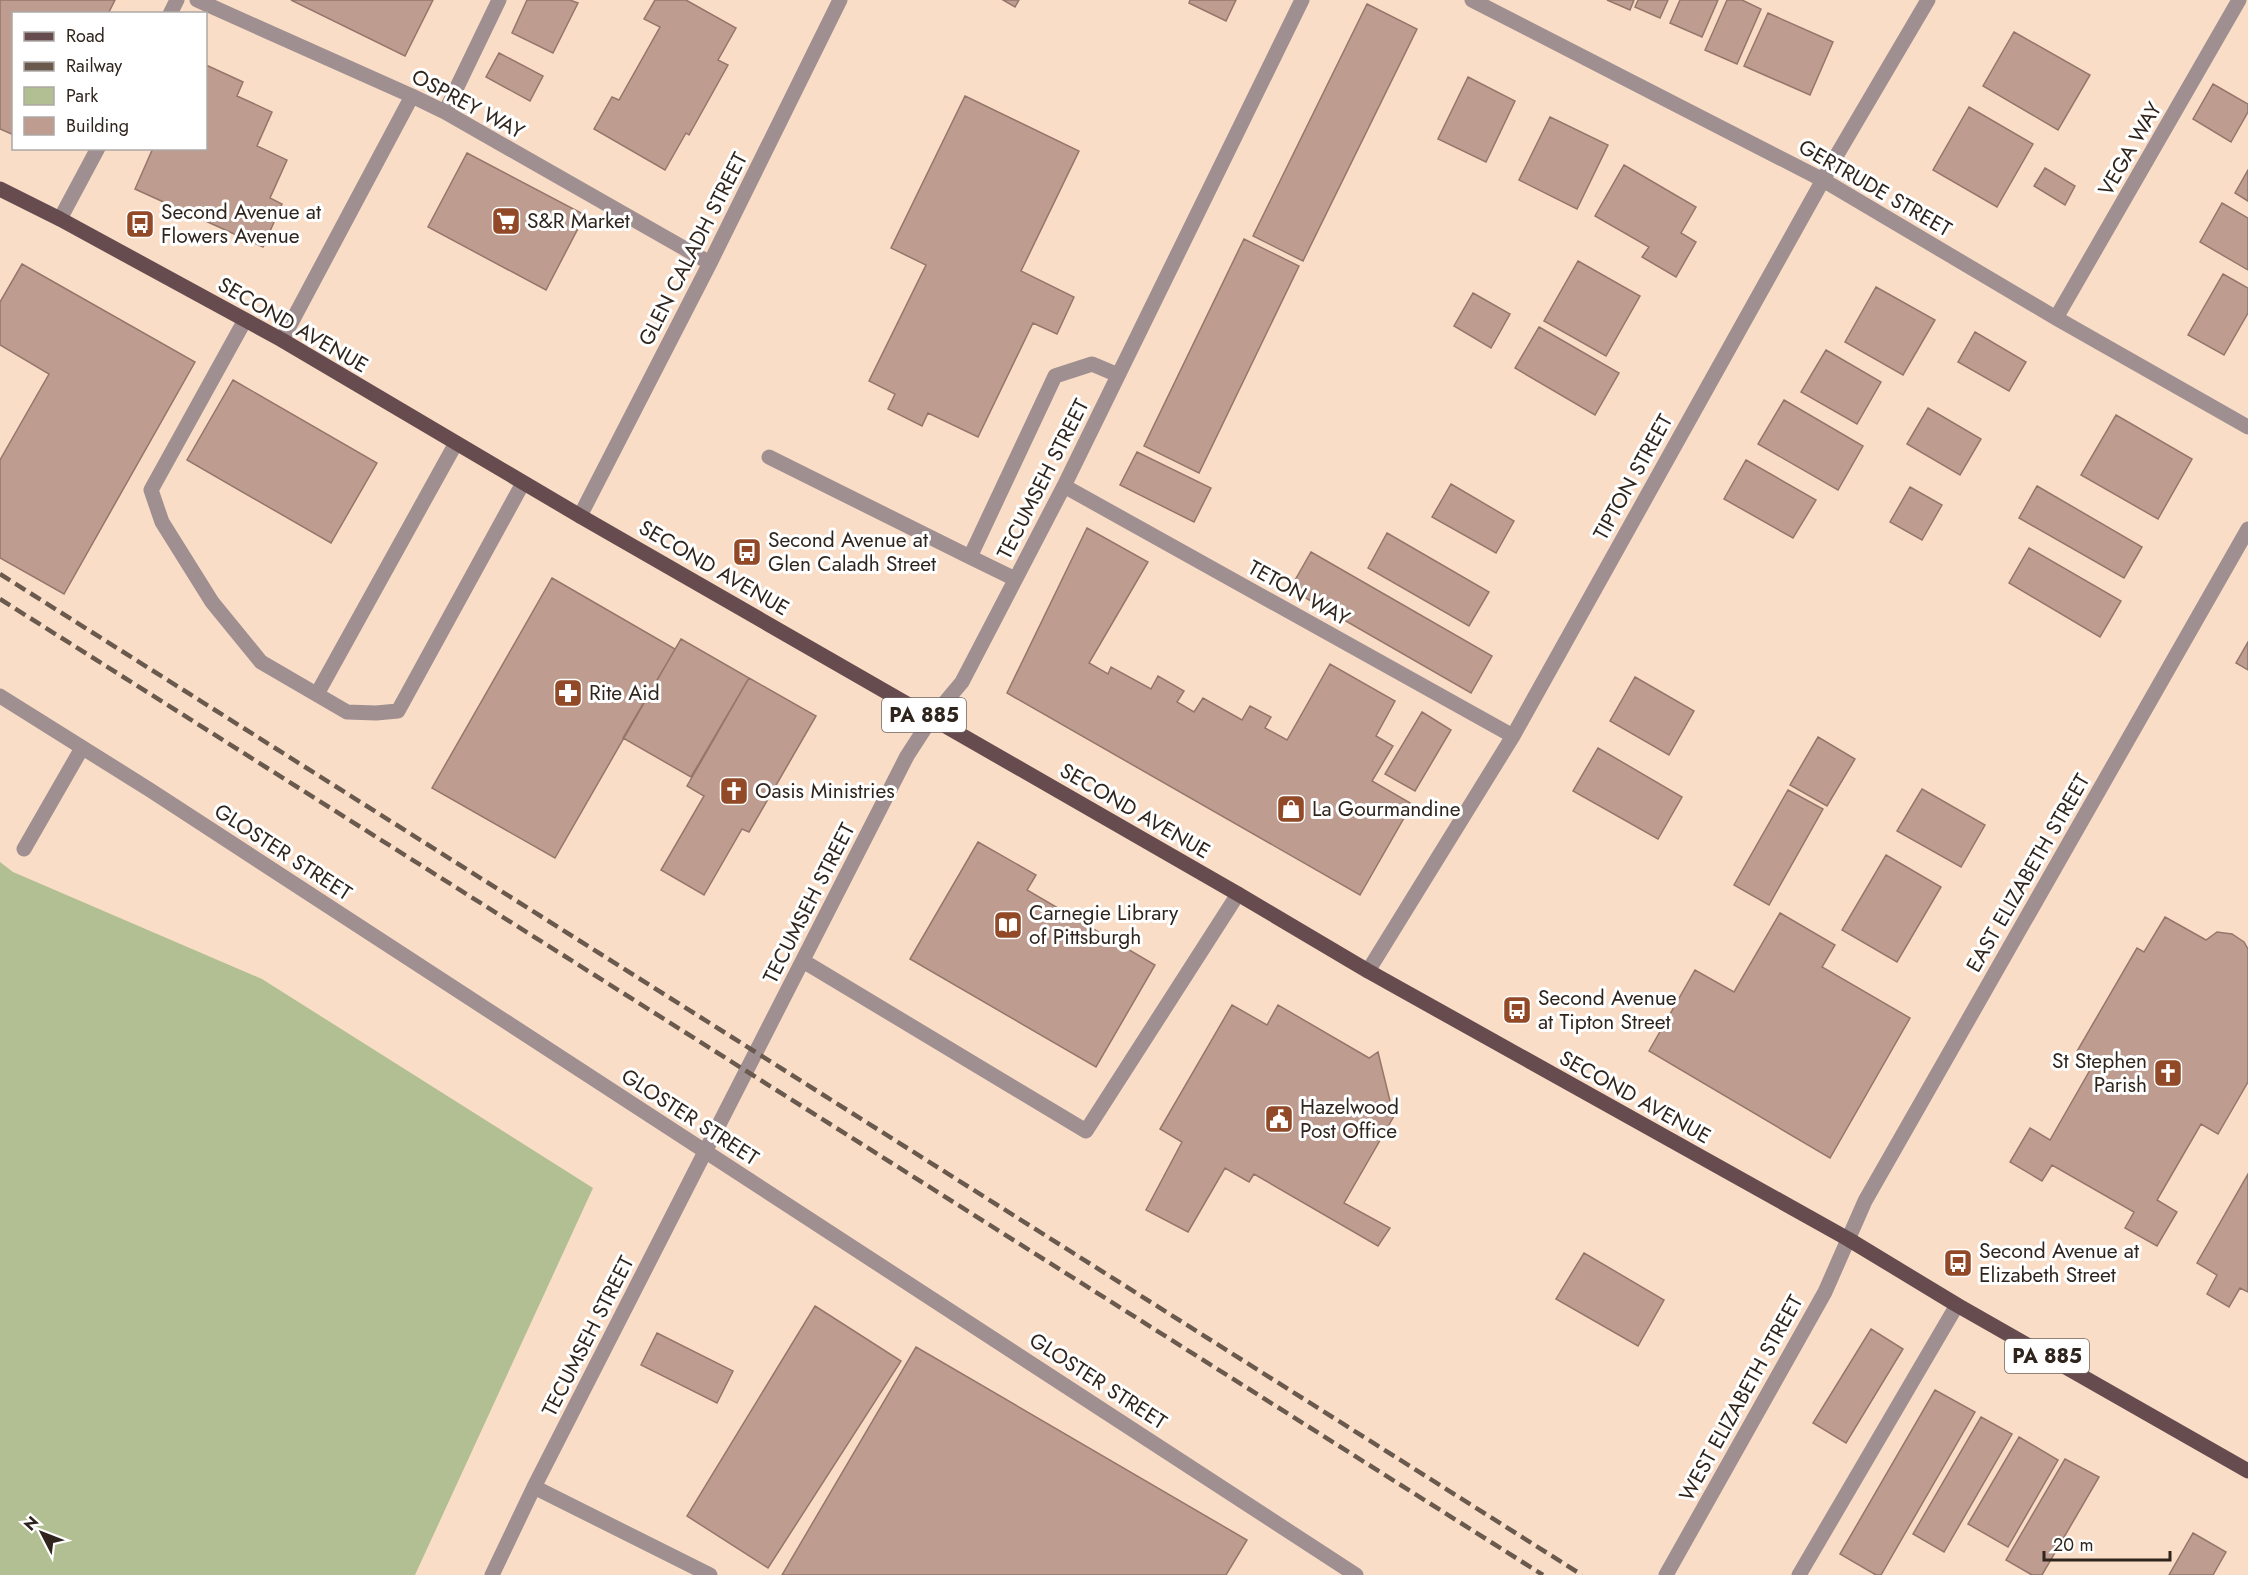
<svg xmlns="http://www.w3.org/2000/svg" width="2248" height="1575" viewBox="0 0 2248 1575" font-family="Jost,sans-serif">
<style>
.green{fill:#b1bf93}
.building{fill:#be9d90;stroke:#96766b;stroke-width:1.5}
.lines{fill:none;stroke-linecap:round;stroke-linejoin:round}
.minor{stroke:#9f8f91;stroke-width:15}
.major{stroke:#664b4f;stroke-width:15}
.rail{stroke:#6a5a4e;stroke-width:4.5;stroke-dasharray:12 6;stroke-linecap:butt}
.labels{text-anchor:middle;stroke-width:6;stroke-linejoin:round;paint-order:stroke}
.shield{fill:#fff;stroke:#6e6661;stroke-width:1.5}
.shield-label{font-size:20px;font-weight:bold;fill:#30251d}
.street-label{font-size:21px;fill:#30251d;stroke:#fff}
.poi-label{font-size:21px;fill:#30251d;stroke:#fff;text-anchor:start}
</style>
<rect width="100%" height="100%" fill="#faddc7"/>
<path class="green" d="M0,862L13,872L262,979L593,1188L415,1575H0Z"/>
<path class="building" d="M0,0H115L108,14H14V135L0,129Z
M291,0H433L405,56Z
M527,0H570L578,3L553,53L512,33Z
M655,0H686L736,28L718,60L728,65L689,135L686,133L665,170L594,129L612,97L619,100L660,27L644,19Z
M1003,0H1019L1015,7Z
M1190,0H1236L1226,21L1189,3Z
M1607,0H1634L1630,10Z
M1638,0H1668L1660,18L1635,7Z
M1680,0H1718L1702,37L1670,23Z
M1727,0H1742L1761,9L1737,64L1705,50Z
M1367,4L1417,29L1303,261L1253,236Z
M1768,13L1833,42L1810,95L1744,66Z
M2014,32L2090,75L2058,130L1983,86Z
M499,53L543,76L530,101L486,77Z
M206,65L243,82L237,96L272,112L257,146L287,160L270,198L282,204L263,247L135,189L153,148H206Z
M1468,77L1515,101L1486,162L1438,139Z
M2213,84L2248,104V112L2231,142L2193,119Z
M965,96L1079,151L1021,271L1074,297L1057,334L1033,323L978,437L928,413L922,426L888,409L895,394L869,381L926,265L891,248Z
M1969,107L2033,144L1997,207L1933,170Z
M1550,117L1608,145L1577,209L1519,180Z
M467,153L585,215L546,290L428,227Z
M1624,165L1696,207L1681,233L1696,242L1676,277L1642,257L1649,247L1595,216Z
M2045,168L2075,186L2065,205L2034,186Z
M2248,170V201L2235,193Z
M2222,203L2248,218V270L2200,242Z
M1244,239L1299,266L1199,473L1144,446Z
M1578,261L1640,296L1606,356L1544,321Z
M22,264L195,362L64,594L0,558V460L49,374L0,345V302Z
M2223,274L2248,288V313L2224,355L2188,335Z
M1876,287L1935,320L1903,375L1845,342Z
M1473,293L1510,314L1491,348L1454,326Z
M1539,327L1619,373L1595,415L1515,368Z
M1975,332L2026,362L2009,391L1958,362Z
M1826,350L1881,382L1857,424L1801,392Z
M233,380L377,463L331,543L187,460Z
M1784,400L1863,446L1838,490L1758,444Z
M1928,408L1981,439L1960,475L1907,444Z
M2116,415L2192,459L2158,519L2081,475Z
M1137,452L1211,488L1194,522L1120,485Z
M1746,460L1816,500L1793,538L1724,499Z
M1451,484L1514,521L1496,553L1432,517Z
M2037,486L2142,547L2124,578L2019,518Z
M1910,487L1942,505L1922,540L1890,522Z
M1087,528L1148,562L1089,663L1108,674L1111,667L1151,689L1158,676L1184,691L1177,702L1194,712L1203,698L1242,720L1250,706L1271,717L1265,728L1287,740L1330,664L1395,701L1376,736L1393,746L1372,781L1412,804L1360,895L1007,693Z
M1387,533L1489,592L1469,626L1368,568Z
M2029,548L2121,601L2100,637L2009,583Z
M1311,552L1492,656L1471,693L1290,589Z
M552,578L675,649L555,858L432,788Z
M681,639L749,678L691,777L623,738Z
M2248,642V670L2236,663Z
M1635,677L1694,711L1669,755L1610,721Z
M749,678L816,716L749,832L742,829L704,895L661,870L704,796L687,786Z
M1422,712L1451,730L1415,791L1385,774Z
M1818,737L1855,759L1827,806L1790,785Z
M1598,748L1682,797L1658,839L1573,791Z
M1922,789L1985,825L1961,867L1897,831Z
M1788,790L1823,809L1769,905L1734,885Z
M978,842L1036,875L1027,890L1155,965L1096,1067L910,959Z
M1886,855L1941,887L1897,962L1842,930Z
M1780,913L1835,945L1822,967L1910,1018L1830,1158L1649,1051L1695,970L1734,992Z
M2165,917L2206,940L2217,932L2232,934L2244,942L2248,949V1082L2218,1134L2201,1124L2157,1200L2177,1212L2157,1246L2125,1228L2134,1212L2052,1165L2042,1181L2010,1162L2030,1128L2050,1140L2094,1063L2076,1053L2137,948L2144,952Z
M1232,1005L1267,1025L1278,1005L1369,1058L1378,1052L1391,1105L1398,1109L1344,1203L1390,1228L1378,1246L1254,1174L1249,1182L1225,1168L1188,1232L1146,1210L1182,1142L1160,1129Z
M2248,1174V1292L2240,1288L2229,1307L2207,1294L2217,1275L2197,1263Z
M1584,1253L1664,1300L1638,1346L1556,1299Z
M815,1306L901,1361L768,1568L687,1516Z
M1871,1329L1903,1349L1846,1443L1813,1423Z
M657,1333L733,1371L717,1403L641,1365Z
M916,1347L1247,1540L1226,1575H782Z
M1935,1390L1975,1412L1881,1575H1876L1840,1554Z
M1981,1417L2012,1434L1944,1552L1913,1534Z
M2019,1437L2058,1460L2008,1547L1968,1524Z
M2065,1459L2099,1477L2042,1575H2032L2006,1560Z
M2193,1533L2226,1552L2213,1575H2169Z"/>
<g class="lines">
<path class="minor" d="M197,0L412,96L445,112L710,263
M1472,0L1823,180L2056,318L2248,427
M170,14L177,0
M445,112L499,0
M60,219L98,148
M2056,318L2239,0
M245,320L151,490L162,522L212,602L261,662L347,712L376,713L398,711L523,483
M282,340L412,96
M769,457L970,557L1055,376L1092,364L1118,375
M1064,486L1513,736
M580,516L710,263L840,0
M970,557L1015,579
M317,694L456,443
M0,696L150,790L1356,1575
M24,849L82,748
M803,961L1086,1131L1238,894
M1368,971L1513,736L1838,153L1928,0
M534,1487L710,1575
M492,1575L534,1487L907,756L931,719L962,682L1064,486L1302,0
M1666,1575L1825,1292L1865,1201L2248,529
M1799,1575L1957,1305"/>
<path class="major" d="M0,189L60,219L282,340L580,516L1238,894L1368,971L1848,1239L1957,1305L2248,1471"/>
<path class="rail" d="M0,574L1582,1575
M0,599L1543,1575"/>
</g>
<defs>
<g id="supermarket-square" transform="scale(1.5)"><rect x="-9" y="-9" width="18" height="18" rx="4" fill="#914927" stroke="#fff"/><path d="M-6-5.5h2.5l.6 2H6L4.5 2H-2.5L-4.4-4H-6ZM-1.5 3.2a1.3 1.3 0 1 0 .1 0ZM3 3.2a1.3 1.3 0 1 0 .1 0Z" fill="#fff"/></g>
<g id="bus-square" transform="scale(1.5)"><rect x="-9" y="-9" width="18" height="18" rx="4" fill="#914927" stroke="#fff"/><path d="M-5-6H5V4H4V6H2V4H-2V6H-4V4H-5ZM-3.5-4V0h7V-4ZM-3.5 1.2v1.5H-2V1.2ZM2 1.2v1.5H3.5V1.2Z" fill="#fff"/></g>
<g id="pharmacy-square" transform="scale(1.5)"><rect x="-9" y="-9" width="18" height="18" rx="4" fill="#914927" stroke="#fff"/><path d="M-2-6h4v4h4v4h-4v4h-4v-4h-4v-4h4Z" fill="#fff"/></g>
<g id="church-square" transform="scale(1.5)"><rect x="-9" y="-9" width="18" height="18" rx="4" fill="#914927" stroke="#fff"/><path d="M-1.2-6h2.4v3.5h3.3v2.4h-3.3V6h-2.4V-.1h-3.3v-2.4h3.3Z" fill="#fff"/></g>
<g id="shop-square" transform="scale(1.5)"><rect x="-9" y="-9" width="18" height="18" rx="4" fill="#914927" stroke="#fff"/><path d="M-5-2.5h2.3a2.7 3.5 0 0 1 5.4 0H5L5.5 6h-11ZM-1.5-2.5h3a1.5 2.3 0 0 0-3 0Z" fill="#fff"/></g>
<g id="library-square" transform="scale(1.5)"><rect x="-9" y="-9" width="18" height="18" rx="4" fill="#914927" stroke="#fff"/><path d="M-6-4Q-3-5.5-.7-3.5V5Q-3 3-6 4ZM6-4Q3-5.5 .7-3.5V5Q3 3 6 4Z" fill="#fff"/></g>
<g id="civic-square" transform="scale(1.5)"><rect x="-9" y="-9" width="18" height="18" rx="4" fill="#914927" stroke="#fff"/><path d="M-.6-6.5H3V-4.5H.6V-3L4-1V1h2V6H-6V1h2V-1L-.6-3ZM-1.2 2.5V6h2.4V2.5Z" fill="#fff"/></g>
</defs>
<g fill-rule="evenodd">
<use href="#supermarket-square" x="506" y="221"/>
<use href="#bus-square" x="140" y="224"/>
<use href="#bus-square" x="747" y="552"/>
<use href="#pharmacy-square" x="568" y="693"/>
<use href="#church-square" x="734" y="791"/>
<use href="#shop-square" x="1291" y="809"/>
<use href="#library-square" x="1008" y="925"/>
<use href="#bus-square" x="1517" y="1010"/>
<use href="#church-square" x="2168" y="1073"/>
<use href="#civic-square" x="1279" y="1119"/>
<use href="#bus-square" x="1958" y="1263"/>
</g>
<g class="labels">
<g class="shield">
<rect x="882" y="698" width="84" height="34" rx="4.5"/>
<rect x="2005" y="1339" width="84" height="34" rx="4.5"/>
</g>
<g class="shield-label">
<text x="924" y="722">PA 885</text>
<text x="2047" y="1363">PA 885</text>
</g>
<g class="street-label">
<text transform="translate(468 104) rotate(28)" y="7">OSPREY WAY</text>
<text transform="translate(2130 149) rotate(-60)" y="7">VEGA WAY</text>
<text transform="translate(1875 188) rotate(30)" y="7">GERTRUDE STREET</text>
<text transform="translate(693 249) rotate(-63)" y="7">GLEN CALADH STREET</text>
<text transform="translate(293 325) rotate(30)" y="7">SECOND AVENUE</text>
<text transform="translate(1633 477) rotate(-61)" y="7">TIPTON STREET</text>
<text transform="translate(1043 479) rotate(-63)" y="7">TECUMSEH STREET</text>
<text transform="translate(714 568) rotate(30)" y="7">SECOND AVENUE</text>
<text transform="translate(1299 593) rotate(29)" y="7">TETON WAY</text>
<text transform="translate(1135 811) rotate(30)" y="7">SECOND AVENUE</text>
<text transform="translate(283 852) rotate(33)" y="7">GLOSTER STREET</text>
<text transform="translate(2028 873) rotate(-60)" y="7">EAST ELIZABETH STREET</text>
<text transform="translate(809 903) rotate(-63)" y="7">TECUMSEH STREET</text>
<text transform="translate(1635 1097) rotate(29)" y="7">SECOND AVENUE</text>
<text transform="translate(690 1117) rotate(33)" y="7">GLOSTER STREET</text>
<text transform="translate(588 1336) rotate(-63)" y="7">TECUMSEH STREET</text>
<text transform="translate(1098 1381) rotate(33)" y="7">GLOSTER STREET</text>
<text transform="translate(1741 1398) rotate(-61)" y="7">WEST ELIZABETH STREET</text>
</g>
<g class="poi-label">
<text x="161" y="219">Second Avenue at<tspan x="161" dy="24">Flowers Avenue</tspan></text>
<text x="527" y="228">S&amp;R Market</text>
<text x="768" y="547">Second Avenue at<tspan x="768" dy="24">Glen Caladh Street</tspan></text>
<text x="589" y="700">Rite Aid</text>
<text x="755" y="798">Oasis Ministries</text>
<text x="1312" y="816">La Gourmandine</text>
<text x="1029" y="920">Carnegie Library<tspan x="1029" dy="24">of Pittsburgh</tspan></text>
<text x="1538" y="1005">Second Avenue<tspan x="1538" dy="24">at Tipton Street</tspan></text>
<text x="2147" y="1068" text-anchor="end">St Stephen<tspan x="2147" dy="24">Parish</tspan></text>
<text x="1300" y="1114">Hazelwood<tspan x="1300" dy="24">Post Office</tspan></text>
<text x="1979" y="1258">Second Avenue at<tspan x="1979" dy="24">Elizabeth Street</tspan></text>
</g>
</g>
<rect x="12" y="12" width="195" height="138" fill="#ffffff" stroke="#aca8a5" stroke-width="1.5"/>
<rect x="24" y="32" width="30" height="9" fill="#664b4f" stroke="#aca8a5" stroke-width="1.5"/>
<text x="66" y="42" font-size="18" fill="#30251d">Road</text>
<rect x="24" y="62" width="30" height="9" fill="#6a5a4e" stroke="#aca8a5" stroke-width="1.5"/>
<text x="66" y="72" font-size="18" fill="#30251d">Railway</text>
<rect x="24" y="87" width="30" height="18" fill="#b1bf93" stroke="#aca8a5" stroke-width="1.5"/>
<text x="66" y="102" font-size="18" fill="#30251d">Park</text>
<rect x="24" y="117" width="30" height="18" fill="#be9d90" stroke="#aca8a5" stroke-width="1.5"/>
<text x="66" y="132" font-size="18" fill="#30251d">Building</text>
<g transform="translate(42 1533) rotate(312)" stroke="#ffffff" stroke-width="4.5" paint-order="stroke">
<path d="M0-4.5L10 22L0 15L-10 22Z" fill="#30251d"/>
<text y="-9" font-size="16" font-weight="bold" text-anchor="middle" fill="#30251d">N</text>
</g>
<path d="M2044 1551v9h126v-9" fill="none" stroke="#30251d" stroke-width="3"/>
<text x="2053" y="1551" font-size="18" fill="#30251d" stroke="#ffffff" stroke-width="4.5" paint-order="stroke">20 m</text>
</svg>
